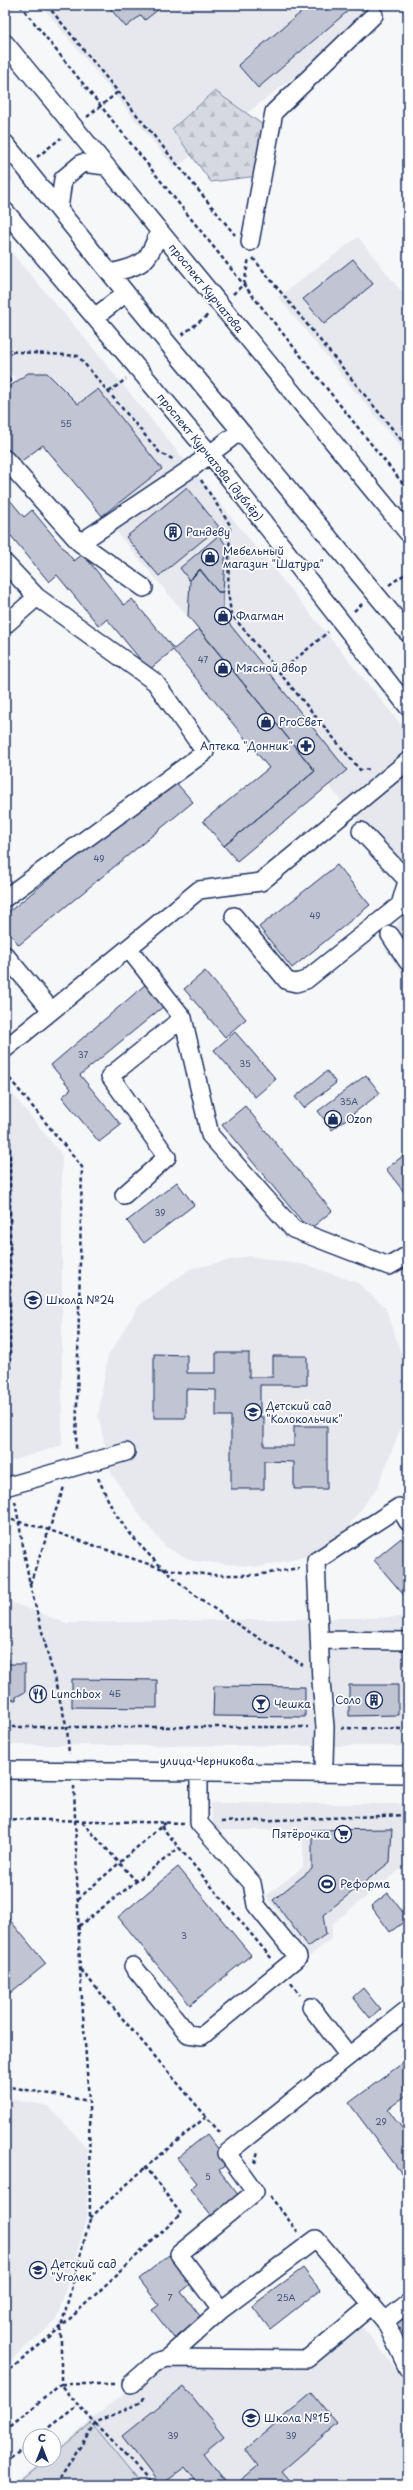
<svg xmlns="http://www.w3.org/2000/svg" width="413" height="2490" viewBox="0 0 413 2490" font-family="'Playpen Sans',sans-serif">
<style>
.built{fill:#e6e8ee}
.forest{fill:url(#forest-firs);stroke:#7884a0}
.park{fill:#d6d9e2;stroke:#7884a0}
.building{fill:#c0c4d3;stroke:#1b2f5e}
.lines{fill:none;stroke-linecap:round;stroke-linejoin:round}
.minor-casing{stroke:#1b2f5e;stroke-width:20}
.path{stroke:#1b2f5e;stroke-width:2.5;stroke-dasharray:4 3;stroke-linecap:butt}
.minor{stroke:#fff;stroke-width:17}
.labels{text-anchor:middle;stroke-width:3.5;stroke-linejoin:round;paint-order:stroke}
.number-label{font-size:9px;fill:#44547b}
.street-label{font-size:11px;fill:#1b2f5e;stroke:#fff}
.poi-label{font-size:11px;fill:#1b2f5e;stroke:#fff;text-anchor:start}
</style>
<defs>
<pattern id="forest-firs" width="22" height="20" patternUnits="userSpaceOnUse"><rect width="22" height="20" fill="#d6d9e2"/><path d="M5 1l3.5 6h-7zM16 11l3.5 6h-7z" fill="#b7bbc4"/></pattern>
</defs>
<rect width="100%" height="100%" fill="#f6f7f9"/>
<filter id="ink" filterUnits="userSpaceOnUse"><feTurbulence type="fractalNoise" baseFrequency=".025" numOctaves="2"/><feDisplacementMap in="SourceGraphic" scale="8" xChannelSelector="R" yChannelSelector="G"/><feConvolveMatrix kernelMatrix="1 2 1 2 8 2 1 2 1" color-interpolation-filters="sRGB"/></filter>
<g filter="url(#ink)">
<path class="built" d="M41,5H388L175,168Z
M358,237L408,300V456L278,297Z
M5,245L88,342L408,733V880L119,535L5,364Z
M408,904V981L385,949Z
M5,1085L62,1155V1445L5,1463Z
M249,1256L310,1266L358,1283L386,1308L408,1374V1409L378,1486L333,1548L304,1557L259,1567L193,1561L167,1548L147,1525L112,1475L98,1416L108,1356L140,1304L190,1269Z
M5,1600L66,1623L408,1617V1746L5,1745Z
M210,1803L408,1804V1870L405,1866L332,1924V1938L310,1956L266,1896L303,1867V1830H214Z
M5,2098L49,2106L87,2148V2219L56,2321L5,2365Z
M360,2324L408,2384V2485H13L43,2460H54V2451L160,2363L309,2366Z"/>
<path class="forest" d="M215,91L266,127L258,176L211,182L172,129Z"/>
<path class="park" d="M91,2423L141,2485H16L46,2460H54V2454Z"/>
<path class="building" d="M107,5H164L145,20L141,15L126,27Z
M301,5H343L348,11L258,88L238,65L305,9Z
M353,259L373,284L324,324L303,299Z
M5,373L11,381L5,386Z
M28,373H47L78,404L98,389L162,469L102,516L43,445L19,463L5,446V390Z
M187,487L219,527L159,576L126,537Z
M5,494L24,517L32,510L74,561L83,554L124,605L132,599L174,649L199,629L315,771L224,846L203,821L269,768L173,650L149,670L107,619L99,626L57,575L49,582L7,531L5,533Z
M219,535L226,545L223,592H218L200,569L189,580L180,568Z
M200,570L218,592H223V616L347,770L237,861L224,846L315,771L188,616L190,580Z
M172,778L193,802L19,945L5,928V915Z
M337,865L370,905L292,968L259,927Z
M205,971L246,1019L225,1037L184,989Z
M146,984L164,1006L80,1075L121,1125L99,1142L62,1097L71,1089L51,1065Z
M235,1032L276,1079L255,1097L214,1050Z
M327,1071L336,1083L304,1108L295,1097Z
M366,1075L380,1093L332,1130L318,1111Z
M245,1106L332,1211L309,1230L222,1125Z
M408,1152V1188L404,1192L386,1169Z
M177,1182L194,1205L144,1243L127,1221Z
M216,1353H249V1377H273V1356H307V1385H260V1417H264V1446H294V1426H327V1489H294V1462L264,1461V1489H231V1416H216V1390L186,1389V1418H154V1354L187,1355V1373H216Z
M401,1538L408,1547V1600L374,1560Z
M5,1652H8V1664H25V1692L16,1697V1700L6,1699L5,1697Z
M72,1679L157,1680V1708L72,1707Z
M349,1685H398V1715L349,1716Z
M214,1686L305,1687V1717L213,1716Z
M392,1829L390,1862L323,1915L326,1934L308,1947L273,1900L312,1869V1830Z
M178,1867L251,1955L190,2005L118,1917Z
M388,1893L408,1919L390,1932L371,1906Z
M5,1914L46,1964L5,1997L6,1960Z
M363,1988L380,2009L370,2018L353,1997Z
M408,2059V2094L388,2109L408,2136V2182L349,2103Z
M207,2134L229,2163L219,2170L239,2196L212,2217L190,2189L197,2183L177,2158Z
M169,2255L191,2284L181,2292L201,2317L174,2338L152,2310L159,2305L139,2279Z
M303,2268L320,2290L270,2329L252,2306Z
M408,2313V2339L396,2323Z
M184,2386L224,2436L203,2453L228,2485H199L185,2467L160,2485L122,2436Z
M312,2393L337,2424L282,2471L294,2485H235L258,2466L245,2449Z"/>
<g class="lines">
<g class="minor-casing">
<path id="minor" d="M5,43L408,533
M5,143L126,293L408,633
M59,209L63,179L82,163L106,166
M5,211L210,454L408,707
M250,242L274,112L374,15
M111,273C144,265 148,263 159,231
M95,317L126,293
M5,459L80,543L193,467L240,431
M80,543L144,588
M5,563L37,597L5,625
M361,831L407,880
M5,898L205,752L155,682L37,597
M234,916L287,981L296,983L306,980L400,905L408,878
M390,935L408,962
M5,955L51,1010
M183,1018L210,1135L293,1229L389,1266L408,1255
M5,1049L199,890L261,882L408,761
M124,1195L167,1157L110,1076L183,1018L128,948
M5,1487L126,1452
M319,1640L408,1641
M324,1762L325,1727L321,1681L316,1561L399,1507L408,1522
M5,1770L408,1774
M133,1966L188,2034L202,2036L298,1957L256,1905L252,1883L199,1823V1771
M311,2007L349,2056
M408,2009L227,2153L255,2192L179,2254L221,2310L316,2239L385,2321L408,2369
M385,2321L408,2303
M167,2358L221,2310
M131,2384L156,2362L167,2358L307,2359L372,2305"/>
</g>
<path class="path" d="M20,5L408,490
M47,5L235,235
M87,117L118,92
M37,157L61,138
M5,182L11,178
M253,258L408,448
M233,294L244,284L249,258
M182,335L208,315
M5,351L78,356L160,453L175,460
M109,392L126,379
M201,480L230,525L228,590L231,614L360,770L370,769
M389,585L408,572
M354,611L362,604
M279,673L328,632
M5,1073L82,1167L76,1450
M5,1136L10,1142V1384L5,1387
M98,1478C104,1490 109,1504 117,1516C163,1583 235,1623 303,1665
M15,1501L30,1585L67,1728L69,1754
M5,1518L49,1530L160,1568L210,1575H257L299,1568
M30,1584L64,1487
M5,1727H308
M341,1728L408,1729
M5,1819L184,1823
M82,1822L136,1881
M221,1822L408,1815
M161,1826L272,1959
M78,1899L166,1822
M79,1926L179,1848
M81,1970L222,2135
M291,1983L300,1995
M5,2086L89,2101
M255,2163L258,2151
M270,2196L298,2232
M90,2218L146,2167
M5,2374L61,2327L181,2214L146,2167L207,2116
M114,2384H61L78,2405L153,2485
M5,2431L61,2384V2327L90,2219L89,2101L80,1970L74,1786
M39,2436L78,2405
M5,2463L30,2443
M56,2485L95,2423L142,2402L145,2395"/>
<use href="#minor" class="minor"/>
</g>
</g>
<defs>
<g id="building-ring" transform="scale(0.9)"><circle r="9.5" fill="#fff" stroke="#1b2f5e" stroke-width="1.5"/><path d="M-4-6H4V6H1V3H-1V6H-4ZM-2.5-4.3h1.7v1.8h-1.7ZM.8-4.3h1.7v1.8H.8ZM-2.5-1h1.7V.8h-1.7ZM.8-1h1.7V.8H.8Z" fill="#1b2f5e"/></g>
<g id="shop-ring" transform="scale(0.9)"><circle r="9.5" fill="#fff" stroke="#1b2f5e" stroke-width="1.5"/><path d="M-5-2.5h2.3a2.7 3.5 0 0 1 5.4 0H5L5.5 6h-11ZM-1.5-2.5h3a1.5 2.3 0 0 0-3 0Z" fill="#1b2f5e"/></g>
<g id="pharmacy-ring" transform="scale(0.9)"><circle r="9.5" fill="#fff" stroke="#1b2f5e" stroke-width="1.5"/><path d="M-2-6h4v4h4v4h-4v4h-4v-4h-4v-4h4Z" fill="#1b2f5e"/></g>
<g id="school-ring" transform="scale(0.9)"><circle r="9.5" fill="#fff" stroke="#1b2f5e" stroke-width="1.5"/><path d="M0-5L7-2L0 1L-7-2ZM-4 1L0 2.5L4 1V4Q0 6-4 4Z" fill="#1b2f5e"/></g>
<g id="restaurant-ring" transform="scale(0.9)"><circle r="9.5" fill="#fff" stroke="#1b2f5e" stroke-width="1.5"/><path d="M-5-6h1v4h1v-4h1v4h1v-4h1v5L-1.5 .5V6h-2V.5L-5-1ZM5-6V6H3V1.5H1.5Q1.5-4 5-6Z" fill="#1b2f5e"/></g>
<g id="bar-ring" transform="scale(0.9)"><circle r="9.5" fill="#fff" stroke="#1b2f5e" stroke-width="1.5"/><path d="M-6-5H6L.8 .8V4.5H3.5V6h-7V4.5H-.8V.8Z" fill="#1b2f5e"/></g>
<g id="supermarket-ring" transform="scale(0.9)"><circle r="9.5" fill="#fff" stroke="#1b2f5e" stroke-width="1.5"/><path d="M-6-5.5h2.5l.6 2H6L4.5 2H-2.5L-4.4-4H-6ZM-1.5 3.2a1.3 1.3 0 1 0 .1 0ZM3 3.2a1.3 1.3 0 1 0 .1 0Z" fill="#1b2f5e"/></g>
<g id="stadium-ring" transform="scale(0.9)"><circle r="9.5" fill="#fff" stroke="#1b2f5e" stroke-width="1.5"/><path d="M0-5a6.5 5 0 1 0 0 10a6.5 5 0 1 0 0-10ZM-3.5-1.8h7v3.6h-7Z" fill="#1b2f5e"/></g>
</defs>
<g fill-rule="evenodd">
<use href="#building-ring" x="173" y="532"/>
<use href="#shop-ring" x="210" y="557"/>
<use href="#shop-ring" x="223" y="616"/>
<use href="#shop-ring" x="223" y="668"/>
<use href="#shop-ring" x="266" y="722"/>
<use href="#pharmacy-ring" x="306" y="746"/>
<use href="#shop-ring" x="333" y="1119"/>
<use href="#school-ring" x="33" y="1300"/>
<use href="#school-ring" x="253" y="1412"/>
<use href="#restaurant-ring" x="38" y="1694"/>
<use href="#building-ring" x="374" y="1700"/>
<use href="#bar-ring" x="261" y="1704"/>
<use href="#supermarket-ring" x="343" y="1834"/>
<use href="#stadium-ring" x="327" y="1884"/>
<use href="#school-ring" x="38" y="2270"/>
<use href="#school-ring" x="251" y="2418"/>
</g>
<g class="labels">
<g class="number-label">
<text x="66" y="427">55</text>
<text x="203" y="663">47</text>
<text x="99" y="862">49</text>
<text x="315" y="919">49</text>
<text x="83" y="1058">37</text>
<text x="245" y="1067">35</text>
<text x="349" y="1105">35А</text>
<text x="160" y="1216">39</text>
<text x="115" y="1697">4Б</text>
<text x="184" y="1939">3</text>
<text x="381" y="2125">29</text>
<text x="208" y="2180">5</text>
<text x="170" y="2301">7</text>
<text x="286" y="2301">25А</text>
<text x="173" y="2439">39</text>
<text x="291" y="2439">39</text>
</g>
<g class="street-label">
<text transform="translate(206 288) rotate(51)" y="4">проспект Курчатова</text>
<text transform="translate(210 457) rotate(51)" y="4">проспект Курчатова (дублёр)</text>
<text x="207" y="1765">улица Черникова</text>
</g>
<g class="poi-label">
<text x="186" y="536">Рандеву</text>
<text x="223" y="555">Мебельный<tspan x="223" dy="13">магазин "Шатура"</tspan></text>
<text x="236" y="620">Флагман</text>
<text x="236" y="672">Мясной двор</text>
<text x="279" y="726">ProСвет</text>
<text x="293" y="750" text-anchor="end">Аптека "Донник"</text>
<text x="346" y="1123">Ozon</text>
<text x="46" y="1304">Школа №24</text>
<text x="266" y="1410">Детский сад<tspan x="266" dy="13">"Колокольчик"</tspan></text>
<text x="51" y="1698">Lunchbox</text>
<text x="361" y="1704" text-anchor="end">Соло</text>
<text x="274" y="1708">Чешка</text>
<text x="330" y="1838" text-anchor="end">Пятёрочка</text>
<text x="340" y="1888">Реформа</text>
<text x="51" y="2268">Детский сад<tspan x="51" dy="13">"Уголек"</tspan></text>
<text x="264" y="2422">Школа №15</text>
</g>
</g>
<rect width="413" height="2490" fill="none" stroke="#fff" stroke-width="20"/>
<rect x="10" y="10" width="393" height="2470" fill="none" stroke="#1b2f5e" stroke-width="1.5" filter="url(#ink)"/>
<g transform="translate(42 2448)"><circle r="19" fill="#ffffff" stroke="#a4acbf"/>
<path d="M0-3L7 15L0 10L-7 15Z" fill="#1b2f5e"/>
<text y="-6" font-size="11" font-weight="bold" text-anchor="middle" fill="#1b2f5e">С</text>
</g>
</svg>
